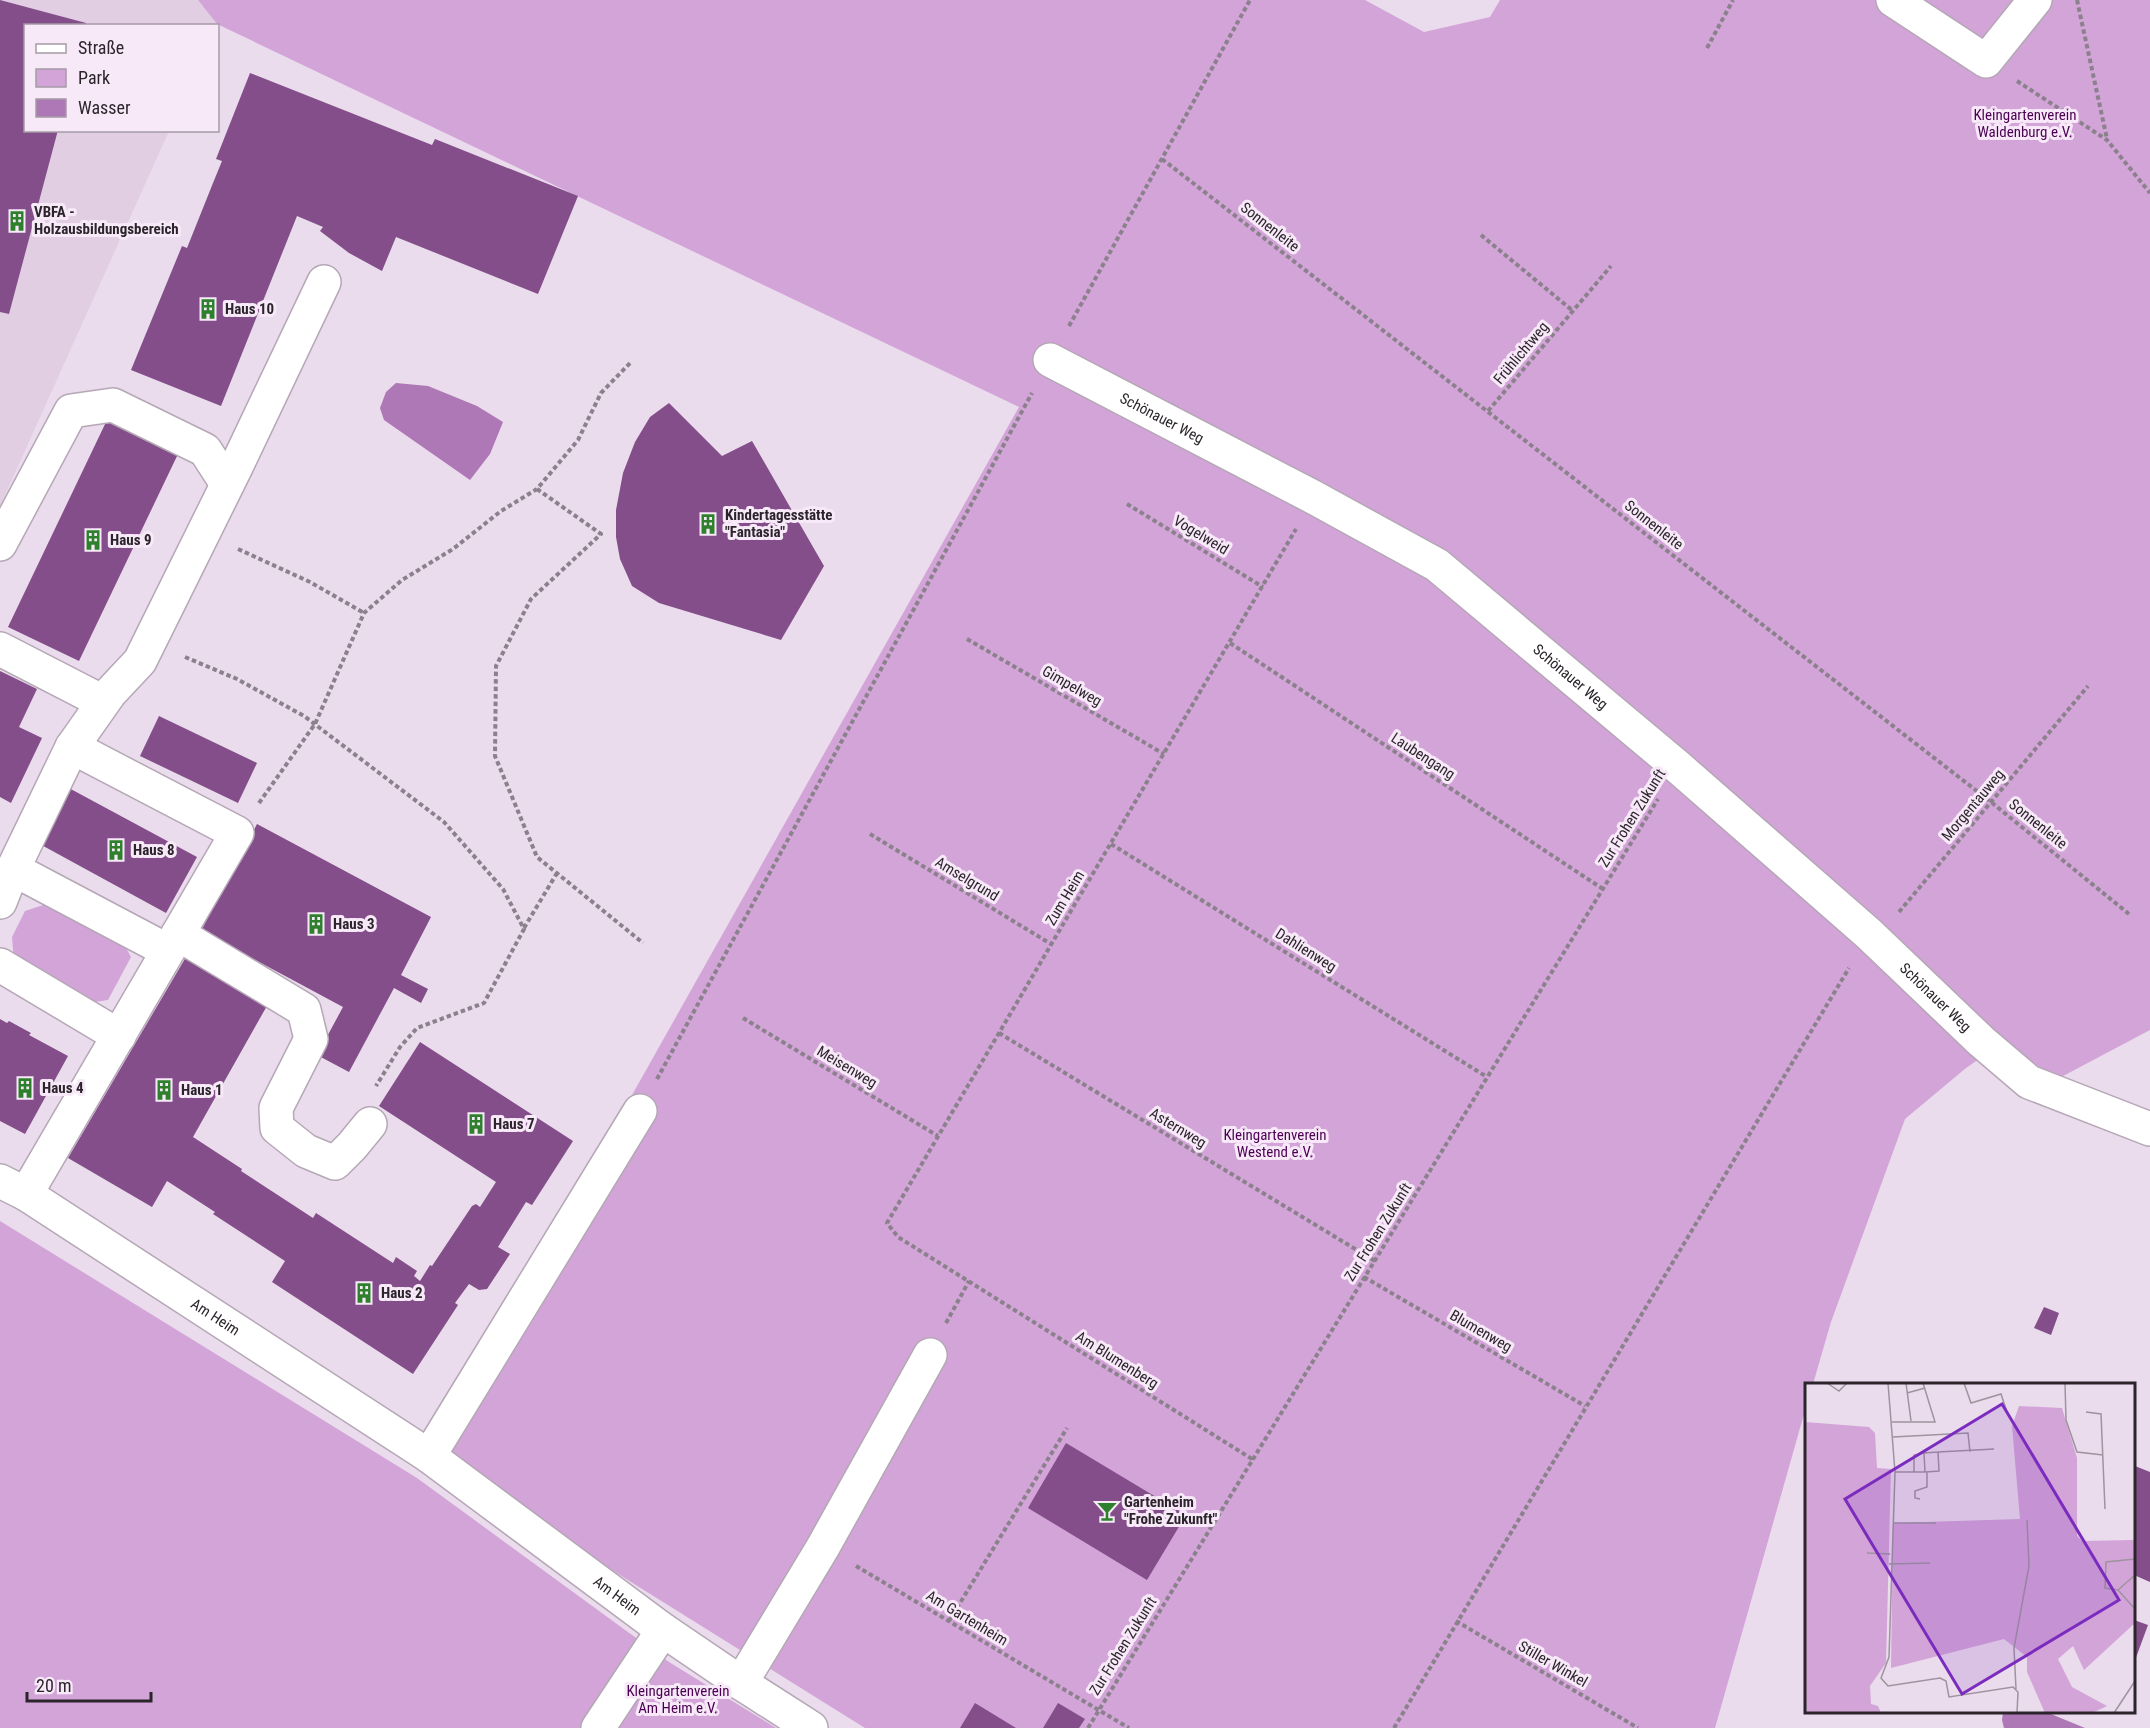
<svg xmlns="http://www.w3.org/2000/svg" width="2150" height="1728" viewBox="0 0 2150 1728" font-family="'Roboto Condensed',sans-serif">
<style>
.built{fill:#e1cee3}
.green{fill:#d3a4d8}
.water{fill:#ae77b5}
.building{fill:#834e89}
.lines{fill:none;stroke-linecap:round;stroke-linejoin:round}
.minor-casing{stroke:#b5a7b6;stroke-width:36}
.path{stroke:#8b818c;stroke-width:4;stroke-dasharray:4.5 3;stroke-linecap:butt}
.minor{stroke:#fff;stroke-width:33}
.labels{text-anchor:middle;stroke-width:6;stroke-linejoin:round;paint-order:stroke}
.park-label{font-size:15px;fill:#4b0053;stroke:#f8e9f9}
.poi-label{font-size:15px;font-weight:bold;fill:#2b252b;stroke:#f8e9f9;text-anchor:start}
.street-label{font-size:15px;fill:#2b252b;stroke:#f8e9f9}
.inset-road{fill:none;stroke:#9e939f;stroke-width:1.5}
.view{fill:#7b2cbf;fill-opacity:0.15;stroke:#7b2cbf;stroke-width:3}
.inset-edge{fill:none;stroke:#2b252b;stroke-width:3}
</style>
<rect width="100%" height="100%" fill="#eadcec"/>
<path class="built" d="M0,0H198L217,24L26,26V130L169,131L0,506Z"/>
<path class="green" d="M198,0H1365L1424,32L1490,17L1500,0H2150V1030L2048,1084L1998,1046L1966,1068L1905,1119L1831,1322L1813,1384H1806V1407L1715,1728H865L429,1456L1019,407L217,24Z
M52,902L120,937L131,957L108,1000L88,1003L14,962L12,937L25,911Z
M0,1221L417,1478L669,1662L776,1728H0Z"/>
<path class="water" d="M396,383L428,386L477,406L503,422L490,454L470,480L384,420L380,408L386,392Z
M2003,1712H2046L2085,1728H2004L2002,1720Z"/>
<path class="building" d="M0,0L86,23V26H26V130H58L9,314L0,312Z
M250,73L432,145L435,139L578,196L538,294L396,237L382,271L349,253L320,231L323,227L297,216L221,406L131,370L182,246L187,248L213,183L222,161L216,159Z
M669,403L722,456L752,441L824,566L781,640L659,603L632,586L620,559L616,537V510L623,473L635,442L650,417Z
M107,420L178,454L79,661L8,627Z
M0,671L37,689L19,727L42,738L11,803L0,797Z
M159,716L257,763L238,803L140,756Z
M67,787L197,857L166,913L36,842Z
M257,824L431,917L401,975L428,989L421,1003L394,988L349,1072L317,1055L343,1007L201,931Z
M186,957L268,1004L193,1137L242,1169L241,1171L313,1218L316,1213L393,1263L396,1257L417,1271L414,1276L420,1281L430,1265L432,1266L472,1206L476,1204L480,1207L496,1182L379,1106L420,1042L573,1141L532,1205L526,1202L498,1247L510,1254L487,1289L479,1290L469,1284L455,1303L458,1305L413,1374L272,1282L285,1261L213,1214L215,1212L167,1181L152,1207L68,1158Z
M0,1019L7,1023L9,1021L31,1033L29,1035L68,1056L25,1134L0,1121Z
M2044,1307L2059,1313L2051,1335L2034,1328Z
M1066,1443L1186,1515L1147,1580L1028,1508Z
M2135,1466L2150,1472V1582L2134,1575Z
M2134,1620L2148,1625L2134,1663Z
M975,1703L1016,1728H960Z
M1058,1703L1085,1719L1079,1728H1043Z"/>
<g class="lines">
<g class="minor-casing">
<g id="minor">
<path d="M1893,0L1986,61L2035,0"/>
<path id="s1" d="M1050,360L1315,498L1437,565L1678,767L1869,934L1981,1041L2029,1082L2150,1129"/>
<path d="M0,544L71,411L113,405L205,450L227,484"/>
<path d="M0,649L103,702"/>
<path d="M72,747L110,693L140,661L236,467L324,282"/>
<path d="M0,902L13,869"/>
<path d="M178,934L304,1010L311,1039L276,1108L277,1128L306,1151L335,1163L352,1146L370,1124"/>
<path d="M0,965L119,1036"/>
<path id="s2" d="M0,1181L26,1194L429,1456L663,1630L741,1683L811,1728"/>
<path d="M26,1194L237,833L72,747L13,869L168,951"/>
<path d="M429,1456L640,1111"/>
<path d="M741,1683L823,1547L930,1355"/>
<path d="M598,1728L663,1630"/>
</g>
</g>
<path class="path" d="M2077,0L2107,139
M1707,48L1733,0
M2017,81L2107,140L2150,193
M1162,159L1991,802L2129,914
M1481,235L1573,311
M1069,326L1250,0
M1488,411L1611,266
M537,489L601,534L531,599L496,666L495,756L537,857L643,943
M1127,504L1263,587
M238,549L310,582L364,613
M967,639L1164,754
M1230,643L1603,889
M185,657L237,679L304,716L444,822L503,889L524,929L484,1003L417,1028L400,1047L376,1086
M259,803L315,724L364,613L402,580L453,549L501,511L537,489L578,440L601,393L631,362
M870,834L1051,944
M1111,844L1487,1077
M1899,912L2088,686
M524,928L557,873
M743,1018L938,1136
M999,1033L1375,1261
M657,1079L1032,393
M1364,1277L1585,1406
M946,1323L969,1281
M1252,1459L898,1237L887,1223L1296,529
M856,1566L1129,1728
M949,1621L1067,1428
M1456,1621L1638,1728
M1088,1728L1658,799
M1394,1728L1849,968"/>
<use href="#minor" class="minor"/>
</g>
<defs>
<g id="building-bare" transform="scale(1.62)"><path d="M-4-6H4V6H1V3H-1V6H-4ZM-2.5-4.3h1.7v1.8h-1.7ZM.8-4.3h1.7v1.8H.8ZM-2.5-1h1.7V.8h-1.7ZM.8-1h1.7V.8H.8Z" fill="#2e802c" stroke="#f8e9f9" stroke-width="2.5" paint-order="stroke"/></g>
<g id="bar-bare" transform="scale(1.62)"><path d="M-6-5H6L.8 .8V4.5H3.5V6h-7V4.5H-.8V.8Z" fill="#2e802c" stroke="#f8e9f9" stroke-width="2.5" paint-order="stroke"/></g>
</defs>
<g fill-rule="evenodd">
<use href="#building-bare" x="17" y="221"/>
<use href="#building-bare" x="208" y="309"/>
<use href="#building-bare" x="708" y="524"/>
<use href="#building-bare" x="93" y="540"/>
<use href="#building-bare" x="116" y="850"/>
<use href="#building-bare" x="316" y="924"/>
<use href="#building-bare" x="25" y="1088"/>
<use href="#building-bare" x="164" y="1090"/>
<use href="#building-bare" x="476" y="1124"/>
<use href="#building-bare" x="364" y="1293"/>
<use href="#bar-bare" x="1107" y="1511"/>
</g>
<g class="labels">
<g class="park-label">
<text x="2025" y="120">Kleingartenverein<tspan x="2025" dy="17">Waldenburg e.V.</tspan></text>
<text x="1275" y="1140">Kleingartenverein<tspan x="1275" dy="17">Westend e.V.</tspan></text>
<text x="678" y="1696">Kleingartenverein<tspan x="678" dy="17">Am Heim e.V.</tspan></text>
</g>
<g class="poi-label">
<text x="34" y="217">VBFA -<tspan x="34" dy="17">Holzausbildungsbereich</tspan></text>
<text x="225" y="314">Haus 10</text>
<text x="725" y="520">Kindertagesstätte<tspan x="725" dy="17">"Fantasia"</tspan></text>
<text x="110" y="545">Haus 9</text>
<text x="133" y="855">Haus 8</text>
<text x="333" y="929">Haus 3</text>
<text x="42" y="1093">Haus 4</text>
<text x="181" y="1095">Haus 1</text>
<text x="493" y="1129">Haus 7</text>
<text x="381" y="1298">Haus 2</text>
<text x="1124" y="1507">Gartenheim<tspan x="1124" dy="17">"Frohe Zukunft"</tspan></text>
</g>
<g class="street-label">
<text transform="translate(1270 227) rotate(38)" y="5">Sonnenleite</text>
<text transform="translate(1521 353) rotate(-50)" y="5">Frühlichtweg</text>
<text dy="5" stroke="none"><textPath href="#s1" startOffset="126">Schönauer Weg</textPath></text>
<text transform="translate(1654 525) rotate(38)" y="5">Sonnenleite</text>
<text transform="translate(1201 535) rotate(31)" y="5">Vogelweid</text>
<text dy="5" stroke="none"><textPath href="#s1" startOffset="612">Schönauer Weg</textPath></text>
<text transform="translate(1072 686) rotate(30)" y="5">Gimpelweg</text>
<text transform="translate(1423 756) rotate(33)" y="5">Laubengang</text>
<text transform="translate(1973 805) rotate(-50)" y="5">Morgentauweg</text>
<text transform="translate(1632 818) rotate(-58)" y="5">Zur Frohen Zukunft</text>
<text transform="translate(2038 824) rotate(39)" y="5">Sonnenleite</text>
<text transform="translate(967 879) rotate(31)" y="5">Amselgrund</text>
<text transform="translate(1065 898) rotate(-59)" y="5">Zum Heim</text>
<text transform="translate(1306 950) rotate(32)" y="5">Dahlienweg</text>
<text dy="5" stroke="none"><textPath href="#s1" startOffset="1098">Schönauer Weg</textPath></text>
<text transform="translate(847 1067) rotate(31)" y="5">Meisenweg</text>
<text transform="translate(1178 1128) rotate(31)" y="5">Asternweg</text>
<text transform="translate(1378 1232) rotate(-58)" y="5">Zur Frohen Zukunft</text>
<text dy="5" stroke="none"><textPath href="#s2" startOffset="255">Am Heim</textPath></text>
<text transform="translate(1481 1331) rotate(30)" y="5">Blumenweg</text>
<text transform="translate(1117 1360) rotate(32)" y="5">Am Blumenberg</text>
<text dy="5" stroke="none"><textPath href="#s2" startOffset="744">Am Heim</textPath></text>
<text transform="translate(967 1618) rotate(31)" y="5">Am Gartenheim</text>
<text transform="translate(1123 1646) rotate(-58)" y="5">Zur Frohen Zukunft</text>
<text transform="translate(1553 1664) rotate(30)" y="5">Stiller Winkel</text>
</g>
</g>
<g transform="translate(1805 1383)">
<rect width="330" height="330" fill="#eadcec"/>
<path d="M214,23L257,25L272,75V153L277,158L330,157V240L279,287L268,263L253,276L267,304L302,323L287,330H240L222,289V274L199,256L86,285L88,140L215,136L207,43ZM0,39L64,44L70,50L72,85L86,86L81,280L65,303L66,321L73,323L76,330H0Z" fill="#d3a4d8"/>
<path class="inset-road" d="M22,0L34,8L42,0M83,0L90,89L84,274L76,295L83,303L135,295L141,298L144,314L208,304L213,309L212,330M101,0L106,38M159,0L166,20L196,11L202,29M260,0L261,37L272,69L298,72M102,10L120,5M281,29L296,31L300,126M87,39H130L118,0M88,54L163,50L165,69M133,69L189,66M90,89H120L134,88L133,69L119,70L120,89M109,89V72L119,70M115,116L110,115V108L122,104V89M88,140H131M62,170L85,171M330,176L301,179L300,205L313,207L330,226M84,181L125,180M313,207L330,192M211,306L209,265L224,183L222,137M309,330L330,298"/>
<path class="view" d="M197,21L314,217L157,311L40,116Z"/>
<rect width="330" height="330" class="inset-edge"/>
</g>
<rect x="24" y="24" width="195" height="108" fill="#f8e9f9" stroke="#a69ba7" stroke-width="1.5"/>
<rect x="36" y="44" width="30" height="9" fill="#ffffff" stroke="#a69ba7" stroke-width="1.5"/>
<text x="78" y="54" font-size="18" fill="#2b252b">Straße</text>
<rect x="36" y="69" width="30" height="18" fill="#d3a4d8" stroke="#a69ba7" stroke-width="1.5"/>
<text x="78" y="84" font-size="18" fill="#2b252b">Park</text>
<rect x="36" y="99" width="30" height="18" fill="#ae77b5" stroke="#a69ba7" stroke-width="1.5"/>
<text x="78" y="114" font-size="18" fill="#2b252b">Wasser</text>
<path d="M27 1692v9h124v-9" fill="none" stroke="#2b252b" stroke-width="3"/>
<text x="36" y="1692" font-size="18" fill="#2b252b" stroke="#f8e9f9" stroke-width="4.5" paint-order="stroke">20 m</text>
</svg>
